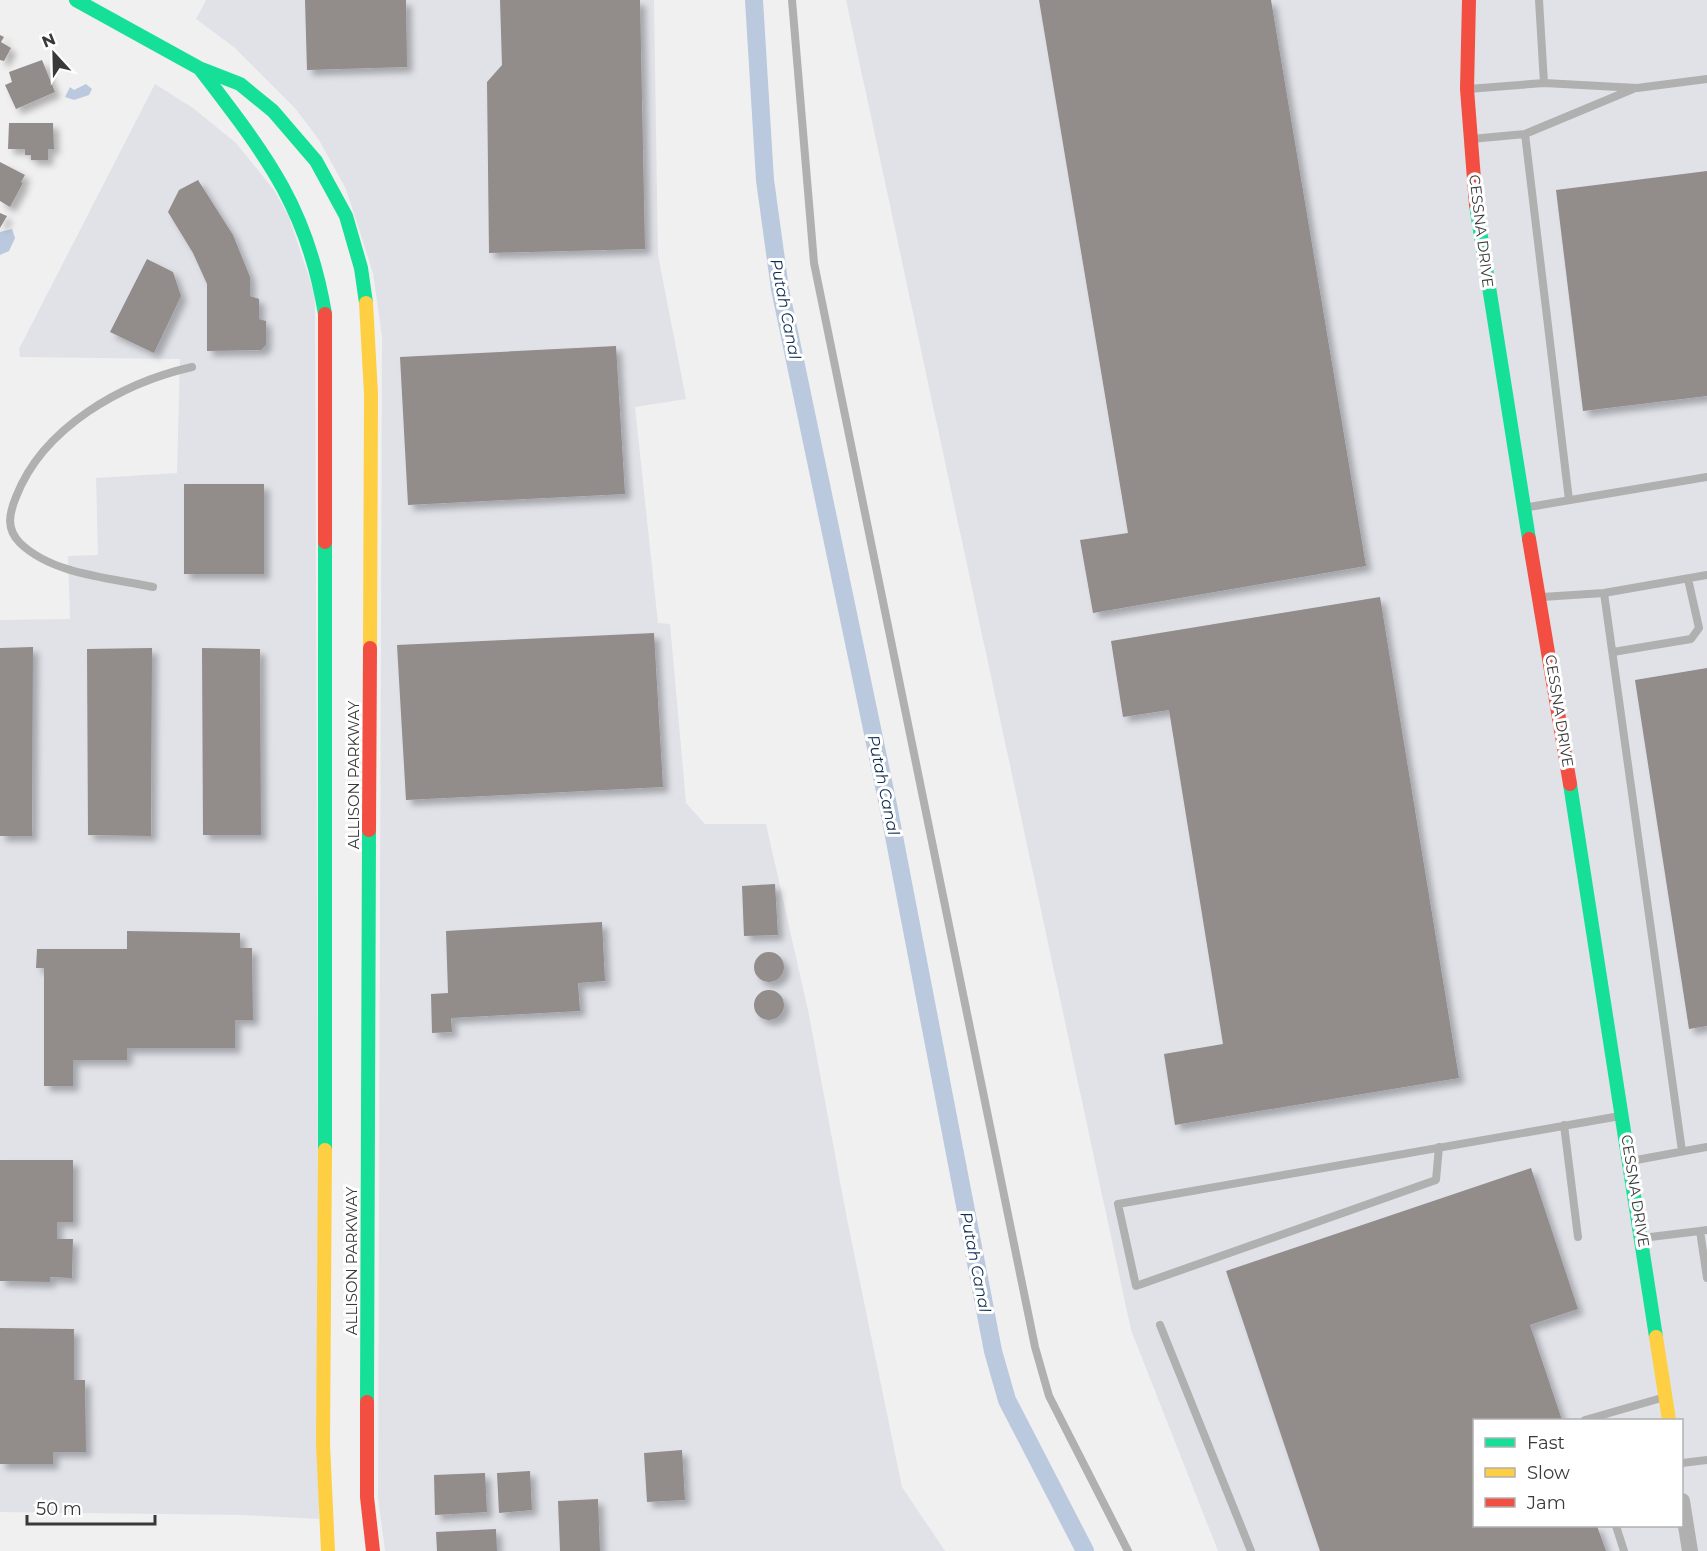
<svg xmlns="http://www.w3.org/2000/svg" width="1707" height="1551" viewBox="0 0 1707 1551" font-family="Montserrat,sans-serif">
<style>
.built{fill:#e0e2e8;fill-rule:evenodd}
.water{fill:#bac9dd}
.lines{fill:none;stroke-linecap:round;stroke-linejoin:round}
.canal{stroke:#bac9dd;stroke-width:18}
.building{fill:#928c8b;filter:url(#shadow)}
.lane{stroke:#b1b0b0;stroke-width:8}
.street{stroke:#b1b0b0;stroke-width:16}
.fast{stroke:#16e098;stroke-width:14}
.slow{stroke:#ffcf43;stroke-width:14}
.jam{stroke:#f24e42;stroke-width:14}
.labels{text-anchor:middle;stroke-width:6;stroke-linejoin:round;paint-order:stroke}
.street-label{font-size:15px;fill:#39393a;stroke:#fff}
.water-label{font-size:16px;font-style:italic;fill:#0f2d52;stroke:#fff}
</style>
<defs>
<filter id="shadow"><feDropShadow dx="5.5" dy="5.5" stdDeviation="3" flood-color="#0004"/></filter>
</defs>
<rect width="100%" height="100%" fill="#f0f0f1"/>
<path class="built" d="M206,0H654L658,255L686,399L635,407L658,623L670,624L686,803L705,824H766L809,1015L847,1219L902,1487L945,1551H385L378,1498L382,336L373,273L346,189L319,140L295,108L235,48L196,19Z
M846,0H1707V1551H1218L1131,1330ZM1474,1420H1682V1526H1474Z
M155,84L193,108L236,143L274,190L289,217L315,295L319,1519L242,1515L0,1512V620L70,619L68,556L98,555L96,478L177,473L180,359L20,357L19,349Z"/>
<path class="water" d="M86,84L92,89L89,95L74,100L65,97L70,87L74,90Z
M12,229L15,238L9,251L0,255V232Z"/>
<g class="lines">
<path class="canal" d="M754,0L765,180L780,289L888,805L993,1351L1007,1400L1085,1551"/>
</g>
<path class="building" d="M305,0H406L407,67L307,70Z
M500,0H640L645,249L489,253L487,82L502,65Z
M1039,0H1271L1366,566L1093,613L1080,540L1128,533Z
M0,35L4,37L1,42L11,48L4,61L0,60Z
M42,60L55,92L16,109L5,85L12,82L9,72Z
M9,123H53L54,149H48V160H31V155H25V149H8Z
M0,162L25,175L21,182L23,183L10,207L0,201Z
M1707,171V396L1583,411L1556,190Z
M198,180L233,235L250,277V296L259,299V319L266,321V345L261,350L207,351V284L193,253L168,212L179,190Z
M0,213L7,216L0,228Z
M147,259L173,272L181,296L154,353L110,332Z
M616,346L625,494L408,505L400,357Z
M184,484H264V574H184Z
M1380,597L1459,1078L1175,1125L1164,1054L1223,1044L1169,710L1123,717L1111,641Z
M654,633L663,787L406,800L397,645Z
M33,647L32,836H0V648Z
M152,648L151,836L88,835L87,649Z
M202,648L260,649L261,835H203Z
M1707,668V1026L1689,1029L1635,680Z
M775,884L778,935L744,936L742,886Z
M602,922L605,981L578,983L580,1011L451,1018L452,1032L432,1033L431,994L448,993L446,931Z
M127,931L240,933V948H252L253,1020H235V1048H127V1060H73V1086H44V968H36L37,949H127Z
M754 967a15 15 0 1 1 30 0a15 15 0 1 1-30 0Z
M754 1005a15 15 0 1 1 30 0a15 15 0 1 1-30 0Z
M0,1160H73V1222H57V1239H73L72,1278L50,1277V1282L0,1281Z
M1531,1168L1578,1309L1530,1325L1562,1420H1474V1526H1597L1606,1551H1320L1226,1271Z
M0,1328L74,1329V1380H85L86,1452H53V1464H0Z
M682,1450L685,1500L647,1502L644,1453Z
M530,1471L532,1510L499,1513L497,1473Z
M485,1473L487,1512L435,1515L434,1475Z
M598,1499L600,1551H560L558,1501Z
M496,1529L497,1551H437L436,1532Z"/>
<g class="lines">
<path class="lane" d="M792,0L814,263L1035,1347L1049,1396L1128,1551
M1539,0L1544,83
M1468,89L1544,83L1637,88L1707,79
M1525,134L1633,89
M1471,139L1525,134L1569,500
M1523,508L1707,477
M153,587C112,578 53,575 20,543C6,529 9,514 16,497C43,427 122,383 192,367
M1604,593L1707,575
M1542,597L1604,593L1682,1151
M1613,652L1691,639L1699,628L1688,579
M1564,1125L1578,1237
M1439,1147L1436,1180L1136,1286L1118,1204C1285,1174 1452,1144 1620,1116
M1631,1161L1707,1147
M1707,1230L1700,1231L1707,1278
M1642,1238L1700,1231
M1160,1325L1251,1551
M1585,1420L1665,1397
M1682,1463L1707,1460
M1616,1526L1624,1551"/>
<path class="street" d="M1682,1501L1690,1551"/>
<path class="fast" d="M76,0L199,68L240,84L273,111L316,161L346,216L361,268L366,303
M200,69C264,153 307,205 325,314
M1476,205L1529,539
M1570,784L1656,1337
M325,1150V542
M367,1402L369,830"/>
<path class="slow" d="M366,303L371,394L370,648
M325,1150L323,1444L328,1551
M1656,1337L1669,1420"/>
<path class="jam" d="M1469,0L1467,89L1476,205
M325,314V542
M1529,539L1570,784
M369,830L370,648
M367,1402V1497L373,1551"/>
</g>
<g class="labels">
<g class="street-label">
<text transform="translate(1481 231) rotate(83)" y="5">CESSNA DRIVE</text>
<text transform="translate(1559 711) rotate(81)" y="5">CESSNA DRIVE</text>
<text transform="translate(354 775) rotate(-90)" y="5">ALLISON PARKWAY</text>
<text transform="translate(1635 1191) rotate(81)" y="5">CESSNA DRIVE</text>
<text transform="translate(352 1261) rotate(-90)" y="5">ALLISON PARKWAY</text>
</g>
<g class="water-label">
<text transform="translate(786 309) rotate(79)" y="6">Putah Canal</text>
<text transform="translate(884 785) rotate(78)" y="6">Putah Canal</text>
<text transform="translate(976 1262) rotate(79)" y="6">Putah Canal</text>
</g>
</g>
<rect x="1473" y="1419" width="210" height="108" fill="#ffffff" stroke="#b0b0b0" stroke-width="1.5"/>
<rect x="1485" y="1438" width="30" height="9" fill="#16e098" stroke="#b0b0b0" stroke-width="1.5"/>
<text x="1527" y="1449" font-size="18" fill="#39393a">Fast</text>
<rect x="1485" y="1468" width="30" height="9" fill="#ffcf43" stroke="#b0b0b0" stroke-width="1.5"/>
<text x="1527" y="1479" font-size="18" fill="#39393a">Slow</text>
<rect x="1485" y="1498" width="30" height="9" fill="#f24e42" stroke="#b0b0b0" stroke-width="1.5"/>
<text x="1527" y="1509" font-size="18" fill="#39393a">Jam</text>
<g transform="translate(54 54) rotate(338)" stroke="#ffffff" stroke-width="4.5" paint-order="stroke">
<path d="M0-4.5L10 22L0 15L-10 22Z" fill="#39393a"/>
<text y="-9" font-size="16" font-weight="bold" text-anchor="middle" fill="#39393a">N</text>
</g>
<path d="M27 1515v9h128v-9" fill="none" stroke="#39393a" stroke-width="3"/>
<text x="36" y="1515" font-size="18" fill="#39393a" stroke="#ffffff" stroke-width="4.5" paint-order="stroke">50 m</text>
</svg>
